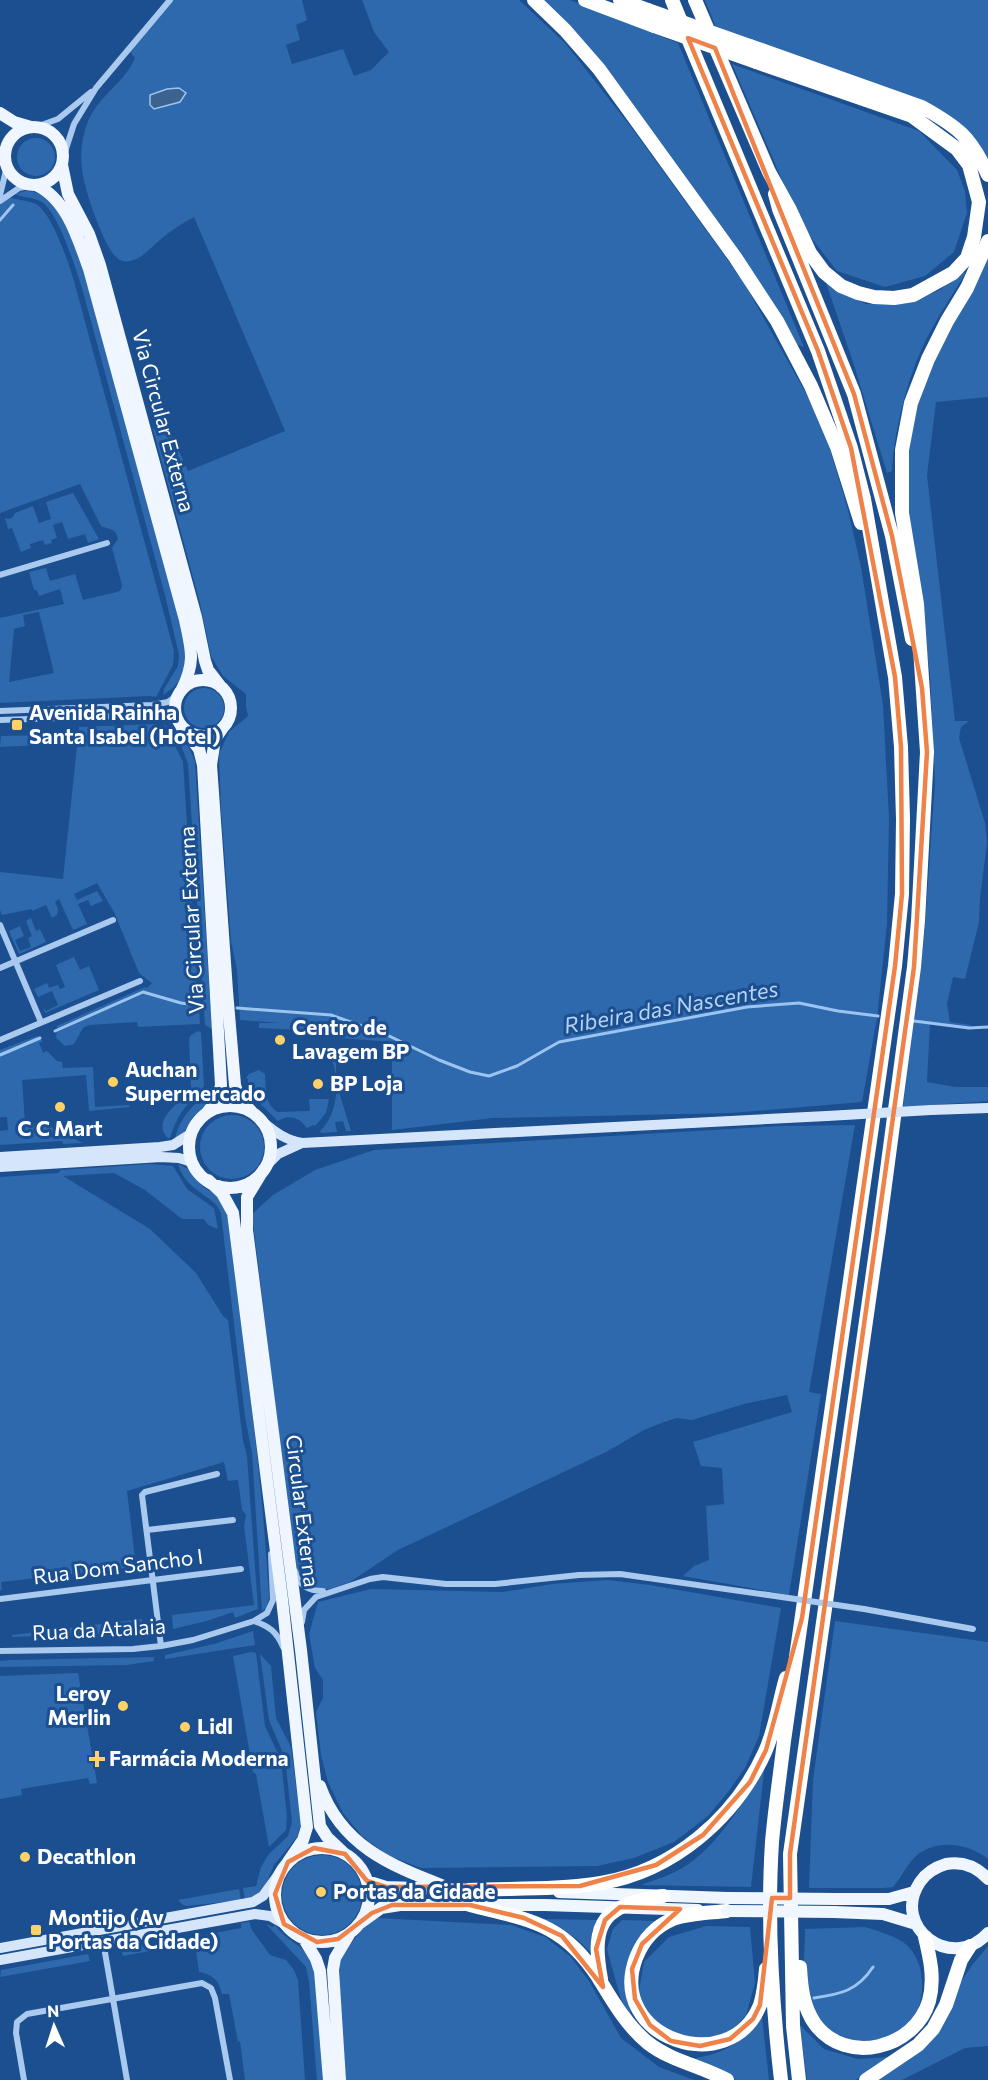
<svg xmlns="http://www.w3.org/2000/svg" width="988" height="2080" viewBox="0 0 988 2080" font-family="Commissioner,sans-serif">
<style>
.green{fill:#2e69ad;fill-rule:evenodd}
.water{fill:#3c6290;stroke:#9cc4f0;stroke-width:1.5}
.lines{fill:none;stroke-linecap:round;stroke-linejoin:round}
.stream{stroke:#9cc4f0;stroke-width:3}
.street{stroke:#a9c9ee;stroke-width:6}
.secondary{stroke:#d6e6fa;stroke-width:10}
.primary{stroke:#f0f6ff;stroke-width:12}
.highway{stroke:#fff;stroke-width:14}
.street-bridge{stroke:#a9c9ee;stroke-width:6}
.secondary-bridge{stroke:#d6e6fa;stroke-width:10}
.primary-bridge{stroke:#f0f6ff;stroke-width:12}
.highway-bridge{stroke:#fff;stroke-width:14}
.marked{fill:none;stroke:#ee8249;stroke-width:4.5;stroke-linejoin:round}
.poi-dot{fill:#ffd166;stroke:#1b4f8f;stroke-width:2}
.labels{text-anchor:middle;stroke-width:6;stroke-linejoin:round;paint-order:stroke}
.street-label{font-size:21px;fill:#fff;stroke:#1b4f8f}
.poi-label{font-size:21px;font-weight:bold;fill:#fff;stroke:#1b4f8f;text-anchor:start}
.water-label{font-size:22px;font-style:italic;fill:#b5d3f5;stroke:#1b4f8f}
</style>
<rect width="100%" height="100%" fill="#1b4f8f"/>
<path class="green" d="M170,0H302L307,20L296,25L300,40L286,45L292,64L343,49L354,76L371,70L389,52L374,32L362,0H519L565,43L631,127L743,281L822,422L848,510L861,567L883,705L889,817L887,924L877,1018L862,1102L732,1113L493,1118L392,1130V1042L340,1038V1026L297,1024L324,1027V1031L259,1028V1023H281L240,1020L237,970L231,941L221,809L219,754L229,732L248,716L246,706V694L223,676L211,656L200,603L153,429L168,427L188,471L285,431L194,217C183,223 170,231 160,240C151,247 142,259 130,261C127,262 120,261 117,258C104,248 83,186 82,169C80,153 82,135 89,119C100,95 125,82 135,58L128,49Z
M539,0H570L678,43L804,347L795,344L753,272Z
M705,0H988V175L946,120L717,30Z
M732,64L919,131L957,170L965,191L967,213L954,252L925,276L885,287L837,271L802,226Z
M17 157a19 19 0 1 1 38 0a19 19 0 1 1-38 0Z
M25,191C33,191 41,193 48,198C64,211 76,248 83,267L182,628C187,657 191,677 163,695L164,689L178,666L179,655L165,595L82,288C75,267 59,214 42,202C34,197 23,198 15,194Z
M8,197C17,200 27,200 36,204C52,213 69,264 74,281L174,651L173,665L156,697L149,696L0,703V618L64,604L60,589L39,596L37,590H34L29,572L46,568L50,581L75,574L83,600L117,592L121,590L122,585L112,548L118,539C116,528 110,530 101,526L80,484L0,513V205ZM39,612L54,673L9,682L14,629L25,626L23,615Z
M988,252V397L936,402L927,475L955,721H969L961,727L959,738L985,823L987,843L980,898L979,922L965,979L953,977L947,1004L950,1022L971,1025L969,1028L930,1024L927,1082L955,1087H988V1101L903,1107L924,939L935,782L930,674L914,557L906,515V453L915,404L945,335Z
M963,270L965,274C953,294 940,313 929,334C909,371 894,429 892,471L887,473L853,362L826,283L866,304H903L940,290Z
M73,493L99,539L88,543L85,534L68,539L62,522L53,525L57,538L51,540L52,543L45,545L43,540L30,544L31,548L21,552L12,528L8,529L5,518L9,519L13,517L15,513L33,506L39,523L51,519L46,502Z
M184 708a20 20 0 1 1 40 0a20 20 0 1 1-40 0Z
M157,724L176,748L183,762L200,1024L138,1027L137,1022L89,1025L83,1028L74,1044L65,1046L56,1038L57,1026L145,987L147,988L152,983L139,973L114,912L97,883L74,894L77,900L97,891L103,901L91,906L88,900L78,904L87,924L73,930L59,899L55,902L58,909L57,915L52,918L46,905L32,911V909L2,915L0,910V872L63,879L79,727Z
M163,724C180,733 189,744 195,762L212,1029L205,1025L188,764L182,748Z
M54,735V744L0,747L1,736Z
M31,918L36,931L40,929L46,942L19,954L9,931L20,926L24,936L15,940L20,951L31,947L28,938L32,936L26,921Z
M74,957L80,970L89,966L99,990L45,1013L43,1008L46,1011L58,1005L52,991L38,997L34,989L47,983L49,988L58,985L60,989L65,987L56,965Z
M198,1031L201,1032L204,1086C201,1094 193,1097 188,1104C179,1114 174,1125 170,1138H167C151,1117 182,1104 191,1087L189,1038L191,1035Z
M37,1036L43,1041L39,1043L43,1053L47,1051L57,1061L62,1062L63,1068L93,1067L95,1107L129,1105L130,1107L89,1111L86,1075L22,1080L25,1122L49,1126L83,1143L63,1144L62,1141L0,1145V1131L8,1130L7,1117H0V1050Z
M336,1059V1082L351,1131H346L343,1121L335,1122L337,1132L321,1133L320,1131C338,1115 340,1081 332,1060Z
M259,1070L265,1074C266,1088 264,1104 278,1112L310,1111L309,1099H329L326,1113L315,1126L313,1125L307,1128C299,1117 289,1114 278,1121L248,1092V1079L246,1078L249,1074Z
M217,1088L212,1101L193,1117L182,1135L175,1138C179,1123 185,1114 195,1104C201,1098 205,1096 208,1089Z
M200 1147a32 32 0 1 1 64 0a32 32 0 1 1-64 0Z
M855,1125L809,1392L821,1394L789,1595L683,1576L694,1566L709,1560L706,1506L724,1504L722,1468L701,1466L693,1442L792,1412L787,1395L744,1404L692,1420L677,1418L664,1422L644,1430L606,1452L398,1550L350,1582L329,1589H316L302,1582L297,1569L290,1528L252,1214L273,1195L315,1170L374,1150L781,1126Z
M149,1164L173,1166L187,1189L214,1208L218,1229L208,1225L204,1219H182L145,1190L114,1173L63,1176L150,1229L196,1273L223,1316L228,1320L243,1441L247,1456L258,1609L235,1618L233,1612L207,1621L173,1629L172,1615L254,1605L244,1526L246,1515L242,1510L238,1480L228,1481L224,1462L127,1491L136,1567L1,1582L2,1590H0V1177L58,1173L61,1170Z
M178,1164L188,1169L203,1187L222,1198L227,1212C243,1341 262,1469 269,1598L266,1608L262,1611L252,1453L245,1417L221,1214C216,1195 186,1193 178,1164Z
M608,1580L650,1585L781,1608L759,1736L745,1768L728,1792L708,1816L674,1842L634,1858L597,1866L421,1868L387,1855L362,1836L343,1813L328,1782L321,1755L316,1712L323,1698V1680L315,1668L309,1634L318,1602L371,1589L503,1592L552,1584Z
M142,1619L144,1633L12,1637V1635Z
M835,1621L988,1642V1859C967,1842 932,1838 913,1859C905,1868 901,1878 893,1887L884,1888H809L813,1780Z
M253,1631L255,1645L165,1659V1655L214,1644Z
M251,1652L256,1653L265,1726L281,1760L287,1816L286,1830L269,1847L256,1774L253,1772L233,1656Z
M260,1654L271,1666L276,1718L291,1747L301,1824L297,1837L274,1865L266,1884L258,1895L245,1900L243,1888L256,1886L261,1867L269,1854L288,1836L292,1822L285,1758L269,1720Z
M154,1657V1661L127,1665L0,1667V1661L11,1660Z
M78,1673L97,1783L90,1784L88,1778L21,1789L22,1795L0,1799V1676Z
M765,1763L751,1887L641,1885C655,1880 671,1875 684,1867C719,1845 747,1798 765,1763Z
M282 1895a40 40 0 1 1 80 0a40 40 0 1 1-80 0Z
M239,1889L241,1900L187,1906L183,1905L178,1900Z
M377,1918L511,1925L545,1937L570,1956L589,1981L621,2038L659,2067L694,2080H346L338,1998L340,1961L349,1946L365,1926Z
M542,1919L599,1920L592,1931L594,1956L577,1939Z
M622,1920L660,1921L643,1933L631,1957L627,1983L631,2013L639,2030L623,2007L607,1949L613,1929Z
M249,1922L252,1930L270,1955L286,1960L294,1970L298,1980L305,2080H245L240,2041L238,2042L229,1994H222C219,1981 213,1974 199,1972L194,1937L241,1928V1923Z
M266,1924L273,1927L275,1925C282,1935 291,1940 300,1947C308,1954 312,1963 316,1972L325,2080H317L309,1982L306,1967Z
M706,1926L750,1927L755,1983L746,2015L732,2032L706,2042L678,2039L654,2026L638,1996L644,1962L669,1937Z
M865,1927C878,1931 892,1935 903,1942C929,1960 927,2009 906,2030C897,2039 884,2041 872,2042C838,2046 814,2026 806,1993C802,1977 805,1946 805,1929Z
M190,1937L191,1943L123,1956L121,1949Z
M988,1946V2046L965,2048L902,2080H874L909,2058L973,1964Z
M88,1954L90,1961L0,1977L1,1970Z
M762,2017L769,2080H736L688,2059C726,2054 737,2045 762,2017Z
M800,2025L824,2049L858,2059L890,2057L874,2066L856,2080H807Z"/>
<path class="water" d="M179,88L186,93L180,102L154,109L150,105V95L167,89Z"/>
<g class="lines">
<path class="stream" d="M0,220L13,205
M237,1008L331,1015L385,1034L439,1060L470,1072L489,1076L517,1066L559,1042L747,1007L799,1003L838,1011L878,1016
M914,1021L969,1028L988,1027
M55,1031L143,992L181,1003L196,1005
M0,1055L40,1038
M814,1998C841,1994 857,1991 873,1967"/>
<path class="street" d="M36,127L58,119L91,92
M63,158L74,124L96,88L170,0
M0,195L7,166
M0,201L19,188L34,185
M0,575L107,543
M0,711L152,705L168,702L179,694
M0,720L151,715L165,717L179,722
M0,925L41,1022
M0,968L113,920
M0,1040L140,981
M147,1530L233,1520
M295,1571C299,1586 308,1591 323,1591
M0,1599L241,1569
M864,1609L973,1629
M254,1621C269,1626 277,1632 283,1647
M302,1622L304,1610L316,1597L370,1579L383,1577L446,1584H495L579,1575L620,1574L768,1595
M161,1646L142,1495L145,1492L217,1474
M0,1651L133,1649L161,1646L193,1640L254,1621L267,1613L273,1600L271,1554
M103,1941L127,2080
M24,2080L16,2033L17,2022L27,2014L202,1983L211,1988L215,1998L230,2080"/>
<path class="secondary" d="M931,1110L988,1108
M263,1122C276,1133 286,1140 302,1143L827,1116
M0,1157L160,1147L173,1145L192,1133
M268,1164L278,1154L302,1143
M0,1167L161,1157L179,1158L192,1162
M0,1948L253,1902L263,1896L281,1871
M0,1960L255,1914L270,1916L284,1924"/>
<path class="primary" d="M0,113L14,122L31,127
M5 156a29 29 0 1 1 58 0a29 29 0 1 1-58 0Z
M62,165L68,194L89,234L100,265L196,617L205,661L208,670L221,687
M36,185C67,199 78,239 89,269L185,620C191,649 196,661 182,689
M175 708a28 28 0 1 1 56 0a28 28 0 1 1-56 0Z
M181,726L199,749L203,765L221,1085L217,1100L206,1114
M222,729L215,739L211,765L227,991L235,1085L239,1098L252,1112
M189 1147a41 41 0 1 1 82 0a41 41 0 1 1-82 0Z
M264,1169L247,1197V1230L301,1650L320,1826L327,1837L345,1854
M208,1180L222,1193L233,1213L282,1599L307,1827L303,1840L288,1862
M320,1786C341,1845 389,1865 444,1886
M275 1895a47 47 0 1 1 94 0a47 47 0 1 1-94 0Z
M988,1879C977,1867 963,1861 946,1864C936,1867 926,1873 920,1882C890,1927 952,1973 988,1933
M367,1881L386,1887L478,1890
M559,1892L727,1898
M835,1899H889L914,1892
M834,1912L883,1914L916,1924
M360,1923L381,1908L400,1905H545L698,1910
M304,1939L316,1959L320,1971L329,2080
M340,2080L333,1970L335,1958L350,1933"/>
<path class="highway" d="M534,0L565,30L599,69L735,257L777,321L811,386L837,447L861,523
M585,0L654,26
M620,0L648,10
M672,0L818,351L851,448L864,499L895,677L901,747L903,819L902,894L895,966L784,1741C780,1775 775,1808 772,1842C767,1920 772,2002 781,2080
M695,0L769,172L790,210L810,253L824,272L841,286L858,293L874,297L894,298L913,295L953,273L967,258L974,237L979,202L969,165L957,149L912,116L756,62
M750,46L922,107C958,127 971,137 988,175
M775,194L779,209L854,394L892,536L912,639
M469,1890C512,1888 558,1890 601,1883C673,1871 735,1818 765,1752C775,1730 779,1702 786,1678
M470,1905C528,1920 562,1922 598,1977C612,2000 626,2025 648,2043C671,2061 701,2066 727,2080
M727,1911C710,1913 690,1913 673,1919C656,1926 643,1940 636,1958C606,2038 730,2080 760,2005C764,1993 765,1980 766,1969
M800,1967C801,1987 803,2007 815,2024C846,2066 915,2049 929,2001C935,1979 930,1958 925,1937
M601,1979C590,1920 605,1905 663,1896
M799,2080L793,2026L790,1854L879,1230L914,967L918,921L927,752L917,604L902,513V450L911,403L928,359L947,321L967,288L988,241
M866,2080L918,2045L933,2029L946,2005L961,1960L970,1946"/>
<path class="street-bridge" d="M768,1595L864,1609"/>
<path class="secondary-bridge" d="M827,1116L931,1110"/>
<path class="primary-bridge" d="M727,1898L835,1899
M727,1911L834,1912"/>
<path class="highway-bridge" d="M648,10L750,46
M654,26L756,62"/>
</g>
<path class="marked" d="M688,38L715,48L854,394L892,536L922,688L927,752L914,967L790,1854V1898H772L760,2005L753,2019L730,2039L700,2046L671,2041L650,2025L635,1999L632,1969L642,1944L680,1909L620,1907L605,1920L596,1949L603,1987L562,1936L524,1918L470,1905H392L372,1913L338,1939L317,1942L284,1924L275,1894L288,1862L314,1848L345,1854L367,1881L386,1887L580,1886L656,1865L703,1835L750,1782L766,1750L802,1618L895,966L902,894L901,747L895,677L851,448L818,351Z"/>
<g class="poi-dot">
<rect x="11" y="719" width="12" height="12" rx="3"/>
<circle cx="280" cy="1040" r="6"/>
<circle cx="113" cy="1082" r="6"/>
<circle cx="318" cy="1084" r="6"/>
<circle cx="60" cy="1107" r="6"/>
<circle cx="123" cy="1706" r="6"/>
<circle cx="185" cy="1727" r="6"/>
<path d="M94 1750h6v6h6v6h-6v6h-6v-6h-6v-6h6z"/>
<circle cx="25" cy="1857" r="6"/>
<circle cx="321" cy="1892" r="6"/>
<rect x="30" y="1924" width="12" height="12" rx="3"/>
</g>
<g class="labels">
<g class="street-label">
<text transform="translate(163 421) rotate(75)" y="7">Via Circular Externa</text>
<text transform="translate(192 920) rotate(-93)" y="7">Via Circular Externa</text>
<text transform="translate(302 1511) rotate(83)" y="7">Circular Externa</text>
<text transform="translate(118 1567) rotate(-7)" y="7">Rua Dom Sancho I</text>
<text transform="translate(99 1630) rotate(-3)" y="7">Rua da Atalaia</text>
</g>
<g class="poi-label">
<text x="29" y="720">Avenida Rainha<tspan x="29" dy="24">Santa Isabel (Hotel)</tspan></text>
<text x="292" y="1035">Centro de<tspan x="292" dy="24">Lavagem BP</tspan></text>
<text x="125" y="1077">Auchan<tspan x="125" dy="24">Supermercado</tspan></text>
<text x="330" y="1091">BP Loja</text>
<text x="60" y="1136" text-anchor="middle">C C Mart</text>
<text x="111" y="1701" text-anchor="end">Leroy<tspan x="111" dy="24">Merlin</tspan></text>
<text x="197" y="1734">Lidl</text>
<text x="109" y="1766">Farmácia Moderna</text>
<text x="37" y="1864">Decathlon</text>
<text x="333" y="1899">Portas da Cidade</text>
<text x="48" y="1925">Montijo (Av<tspan x="48" dy="24">Portas da Cidade)</tspan></text>
</g>
<g class="water-label">
<text transform="translate(671 1007) rotate(-10)" y="8">Ribeira das Nascentes</text>
</g>
</g>
<g transform="translate(54 2026) rotate(357)" stroke="#1b4f8f" stroke-width="4.5" paint-order="stroke">
<path d="M0-4.5L10 22L0 15L-10 22Z" fill="#ffffff"/>
<text y="-9" font-size="16" font-weight="bold" text-anchor="middle" fill="#ffffff">N</text>
</g>
</svg>
